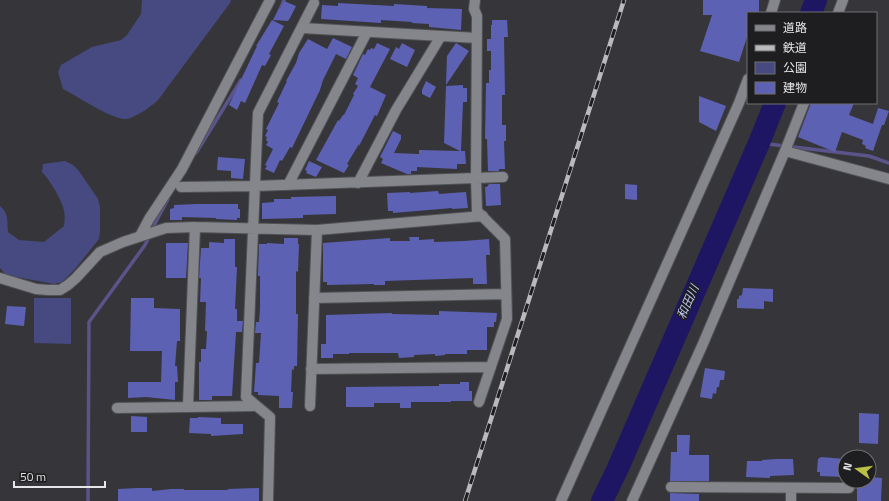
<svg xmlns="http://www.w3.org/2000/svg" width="889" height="501" viewBox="0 0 889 501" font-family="'Titillium Web','Noto Sans JP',sans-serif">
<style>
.green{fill:#464a80}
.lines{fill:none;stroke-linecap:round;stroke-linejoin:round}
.stream{stroke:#5b548b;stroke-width:3.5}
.river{stroke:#1f1663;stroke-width:22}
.building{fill:#5d61b4}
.minor-casing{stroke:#515255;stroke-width:12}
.minor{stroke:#85868b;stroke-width:10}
.rail-casing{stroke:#bababd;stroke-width:4.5}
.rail{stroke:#1e1e20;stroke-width:3;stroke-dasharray:9;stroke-linecap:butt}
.labels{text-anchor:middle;stroke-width:3;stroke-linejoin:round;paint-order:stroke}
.water-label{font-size:12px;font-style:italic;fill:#bdc3f0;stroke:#1e1e20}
</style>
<rect width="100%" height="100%" fill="#36363a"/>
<path class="green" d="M142,0H231L230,3L158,100C152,106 135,118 126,119C112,120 77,96 63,89L58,72L61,65L92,47L121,40L127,35L141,14Z
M65,161L73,165L79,171L98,199L100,207V231L99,239L75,269L62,282L54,284L6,275L0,268V206C9,213 7,222 8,232L19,240L44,242L64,226C65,219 65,213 63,207C60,197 49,179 42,172L43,164Z
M34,298H71V344L34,343Z"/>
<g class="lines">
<path class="stream" d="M279,12L284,0
M759,143L869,156L889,163
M196,153L241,80
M151,231L168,199
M88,501L89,322L145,245L149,237"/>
<path class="river" d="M811,13L816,0
M602,501L618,468L759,143L775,103"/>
</g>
<path class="building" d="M703,0H759V13H748V34L739,62L700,51L712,15H703Z
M284,1L296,6L290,18L288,21L273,20L279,8L280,9Z
M338,3L394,6V4L427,6V8L462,9L461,30L429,27V24L412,23V22L381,20V23L321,19L322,5L338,6Z
M272,20L284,26L269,54L271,55L265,66L262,65L245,103L241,101L237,110L229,105L257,46H256Z
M492,20H507L508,37H504L505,95H502V125H506V141H504L505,169H499V171H488L487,139H485L486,83H489V70H491V51H487V39H491V25H492Z
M333,38L352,47L346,59L336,54L323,80L320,90L292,148L290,147L282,161L280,160L274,173L265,169L267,166L265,165L273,149L266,145L268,142L266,140L267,137L265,136L268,130L266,129L279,103L277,102L287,81H286L296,63L299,53L308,39L327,49Z
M377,43L390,49L370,87L386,95L377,116L375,115L359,146V144L347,164L349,165L344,173L316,160L338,120L339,121L343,115H344L354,95L353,94L358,86L355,84L358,78L353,75L363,54L365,55L368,49L370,50L371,48L374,49Z
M402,43L415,50L407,67L390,59L396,47L399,49Z
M456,43L469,51L446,85L447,56Z
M426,81L436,87L430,98L422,94V90Z
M463,85V88H467V102H463L461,151H465L466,164H457V169L417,167V171H411V174H407L381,163L383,159L380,157L393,131L401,135V139L394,153L419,154V150L460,151L444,143L446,86Z
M699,96L726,106L716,131L699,122Z
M811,103H854L849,115L873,124L878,108L889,111L884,125H882L873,151L865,148L866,146L862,144L863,140L842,132L835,152L798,137Z
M218,157L245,159L243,179L231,178V171L217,170Z
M309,161L322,167L316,177L306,173L307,171L305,170Z
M489,184H500L501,205L486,206L485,187H487Z
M625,184L637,185V200L625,199Z
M438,191L439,194L466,192L468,208L452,209V208L393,213V211H388L387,193L410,192V193Z
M336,196V214L303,215V218L262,219V203L274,202V199H291V197Z
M196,204H238V209H240V218H237V220L216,219V218L182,217V220H170V209L174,208V205Z
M409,237H419V240L434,239V242L464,241L489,239L490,255H486L487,284H473V278L385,281V285H374V284L327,285V282H323V243L390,238V241H410Z
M284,238H298V244H299L298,272L296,271V314H298L297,366H294V370L292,369L291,392H293L292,408H279V396L258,395V392H254L256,363H259L261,333H255L256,322H259L260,308V276H258L259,244H267V243L284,244Z
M224,239H235V267H237L235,309H237V321H243L242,332H236L232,396H212V400H199V362H201V349H206L207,331H205L206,302H200L201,278H199L201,248H209V242L224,243Z
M166,243H188L186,278H166Z
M743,288L773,289V302L764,301V309L737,308V299H739V296L742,295Z
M131,298H154V308L180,309V341H177L175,366H177L178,382H175V400L146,397L128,398V382H161L162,351H130Z
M7,306L26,307L24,326L5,324Z
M439,311L497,313L496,322H494V327H487V350H467V354H445V355L435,356V354L414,355V357L399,358L398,353H349V354H333V358H321V344H326V315L392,313V314L439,315Z
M705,368L725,371L724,380H720L719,387H717L716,394L713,393L712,399L700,397Z
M460,382H469V391H472V401H451V402H411V408H400V403H374V407H346V387L439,386V384H460Z
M859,413L879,414L878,444L859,443Z
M131,416L147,417V432H131Z
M198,417L221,418V424H243V434L211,436V434L189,433L190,418H198Z
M677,435H690L689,455H709V481H670L671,452H677Z
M821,457L845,459V477L820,476V472H817L818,459Z
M777,459H793L794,475L770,476V478L746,477L747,461H762V460Z
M869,477L882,478L881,501H857V481H869Z
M138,488H152V491L171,489H184V490H228V489L259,488V501H118V489Z
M670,493L699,494V501H670Z"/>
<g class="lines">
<g class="minor-casing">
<path id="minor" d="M475,0L474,9L477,16L476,178L477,211L505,239L507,319L479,402
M771,13L775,0
M838,13L843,0
M302,28L477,38
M785,151L889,179
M358,183L396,110L441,36
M288,185L367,32
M181,187L255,186L503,177
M140,236L149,219L182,169L270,0
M0,278L36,289L48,290H60L68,285L76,278L100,252L123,242L166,228L195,227L317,230L483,216
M314,298L506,294
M311,369L491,367
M188,406L195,227
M310,406L317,230
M117,408L256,406
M671,487L849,488
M268,501L270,417L246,397L258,113L314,3
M561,501L739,103L748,79
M632,501L702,346L785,151L804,103
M791,501V488"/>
</g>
<use href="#minor" class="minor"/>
<g class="rail-casing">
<path id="rail" d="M465,501L624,0"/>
</g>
<use href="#rail" class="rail"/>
</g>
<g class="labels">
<g class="water-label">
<text transform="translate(688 302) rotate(-66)" y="4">和田川</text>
</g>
</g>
<rect x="747" y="12" width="130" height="92" fill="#1e1e20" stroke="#6e6e70"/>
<rect x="755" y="25" width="20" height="6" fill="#85868b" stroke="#6e6e70"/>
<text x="783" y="32" font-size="12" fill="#e6e6e9">道路</text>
<rect x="755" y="45" width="20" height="6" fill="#bababd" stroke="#6e6e70"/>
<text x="783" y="52" font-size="12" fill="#e6e6e9">鉄道</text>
<rect x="755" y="62" width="20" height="12" fill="#464a80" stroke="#6e6e70"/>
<text x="783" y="72" font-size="12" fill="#e6e6e9">公園</text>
<rect x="755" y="82" width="20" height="12" fill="#5d61b4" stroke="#6e6e70"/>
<text x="783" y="92" font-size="12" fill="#e6e6e9">建物</text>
<g transform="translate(857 469) rotate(284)"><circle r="19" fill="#1e1e20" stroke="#6e6e70"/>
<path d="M0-3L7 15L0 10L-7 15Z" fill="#bac045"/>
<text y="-6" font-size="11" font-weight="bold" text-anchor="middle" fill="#e6e6e9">N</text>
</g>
<path d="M14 481v6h91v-6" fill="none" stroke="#e6e6e9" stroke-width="2"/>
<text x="20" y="481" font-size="12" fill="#e6e6e9" stroke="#1e1e20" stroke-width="3" paint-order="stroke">50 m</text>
</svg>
